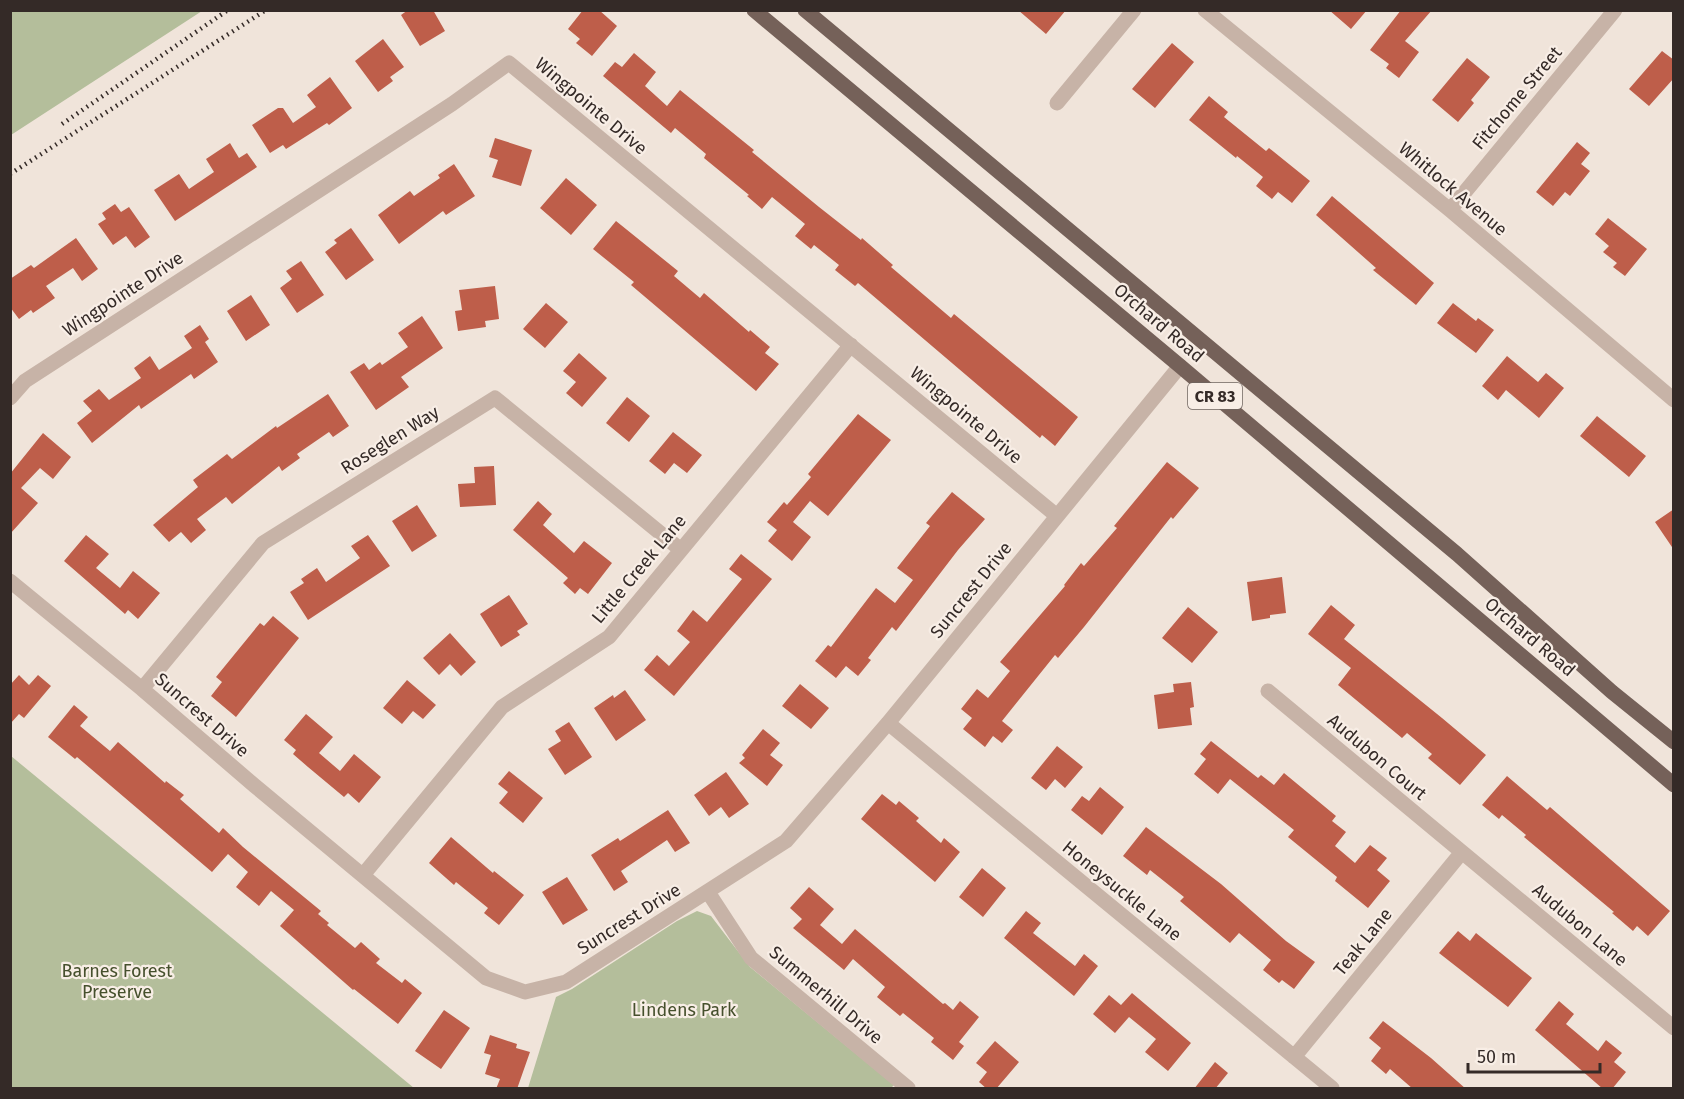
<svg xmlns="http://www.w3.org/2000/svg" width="1684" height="1099" viewBox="0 0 1684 1099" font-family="'Fira Sans',sans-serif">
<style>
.green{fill:#b4be9b}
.building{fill:#be5e4a}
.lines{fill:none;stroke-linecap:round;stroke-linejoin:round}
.minor{stroke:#c7b3a7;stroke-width:15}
.major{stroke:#756159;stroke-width:15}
.rail{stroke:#342a27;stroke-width:4.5;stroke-dasharray:1.5 4.5;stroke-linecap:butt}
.labels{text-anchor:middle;stroke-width:4.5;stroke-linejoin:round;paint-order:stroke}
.shield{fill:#f8eee6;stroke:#6f6560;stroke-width:1.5}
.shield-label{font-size:16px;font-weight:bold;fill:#342a27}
.street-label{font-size:18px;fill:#342a27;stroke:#f8eee6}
.park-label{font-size:18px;fill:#46502d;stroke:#f8eee6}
</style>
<rect width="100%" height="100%" fill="#f0e4da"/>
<path class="green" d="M11,10H202V11L11,135Z
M10,756H11L414,1088H11Z
M697,911L711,916L750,967L894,1085L891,1088H528L556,997L572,989L677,921Z"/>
<path class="building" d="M408,10H433L445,31L420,46L401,15Z
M583,10H599L617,26L592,56L576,43L580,39L568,29Z
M1018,10H1066L1046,34Z
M1329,10H1367L1351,29Z
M1401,10H1432L1405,41L1419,52L1399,78L1386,68L1389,64L1370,50Z
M383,39L404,67L390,77L393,81L378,92L355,61Z
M1172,43L1194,62L1155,108L1132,89Z
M1662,51L1674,60V78L1649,106L1629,89Z
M634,53L656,72L645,86L667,106L680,90L754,150L752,152L819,207L861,240L862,238L893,265L891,267L951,318L954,314L1078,417L1055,446L1042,435L1040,438L1019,420L858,283L855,286L835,270L839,265L814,245L811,249L795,236L805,224L772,197L762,209L747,196L749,195L704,158L706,154L675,128L671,133L603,76L615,62L622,67Z
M1467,58L1490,77L1471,100L1474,103L1458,122L1432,100Z
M330,77L352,108L329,125L327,123L286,149L283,145L270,153L252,125L278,108H283L293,123L316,107L307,95Z
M1209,96L1228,112L1224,117L1266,151L1269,148L1310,181L1292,203L1278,192L1272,199L1256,186L1263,177L1237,156L1236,158L1189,120Z
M495,138L532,150L521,186L492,177L498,160L489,157Z
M1577,142L1590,153L1581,164L1590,171L1570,196L1565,192L1553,206L1536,192Z
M230,143L239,158L247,153L257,167L175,221L154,190L179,174L189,189L214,172L206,159Z
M454,164L475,196L446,215L443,211L399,244L378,215L410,191L414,196L440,178L438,175Z
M566,178L597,205L571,235L540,208Z
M1332,196L1434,283L1416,305L1373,270L1376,268L1316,215Z
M115,204L121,212L129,207L150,237L135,248L126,236L113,245L98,224L106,219L102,213Z
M1608,218L1647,249L1625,276L1613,267L1617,263L1603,252L1609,246L1595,234Z
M616,221L678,271L674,276L700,298L704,293L749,332L750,330L770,347L765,353L779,364L756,391L631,285L634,282L593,249Z
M351,228L374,260L346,280L325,252L337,243L334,240Z
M76,238L98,269L82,281L73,268L46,286L55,298L33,313L31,310L19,319L10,307V279L31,265L34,268Z
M301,261L324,295L297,313L280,288L292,279L286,271Z
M495,286L499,319L485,321L486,327L458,331L455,311L462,310L459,290Z
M251,295L270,325L246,341L227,311Z
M546,303L568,322L545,348L523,329Z
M1453,303L1476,321L1478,318L1494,330L1476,353L1437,323Z
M422,316L443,348L401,377L409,387L376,410L350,372L364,363L369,370L380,362L382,365L408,347L398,333Z
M200,325L209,339L205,342L218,362L194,379L191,374L141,409L139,405L92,443L77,423L92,411L83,401L99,389L109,400L141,378L134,368L150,356L159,370L192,348L184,336Z
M579,353L607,378L582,407L566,393L576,382L563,371Z
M1507,356L1538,382L1546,373L1564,388L1539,418L1506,390L1498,400L1482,386Z
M328,394L349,426L333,437L329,432L297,454L300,458L282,471L279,466L232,504L226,497L197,519L206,530L191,543L181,532L169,542L153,525L198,487L193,480L227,454L232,459L276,426L277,428Z
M627,397L650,416L629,442L606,423Z
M858,414L891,440L828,516L810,501L793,522L811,537L792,561L768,541L777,530L767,522L784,502L787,505L811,477L808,474Z
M1597,416L1646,456L1629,477L1580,436Z
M673,432L702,455L687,473L674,463L665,474L649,461Z
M43,433L71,457L53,479L40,468L21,488L38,503L10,534V474Z
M1167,462L1199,488L1173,519L1171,517L1084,627L1058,658L1055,655L1002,721L1013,730L1002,743L993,736L985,747L963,729L972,718L961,709L977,689L988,698L1010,671L1000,662L1065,586L1064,585L1081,563L1084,566L1117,528L1114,526Z
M494,466L496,505L460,507L458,484L475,483L474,467Z
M952,492L985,519L958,550L896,631L892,627L868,658L871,660L858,676L846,666L836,678L815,661L828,645L831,647L876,588L895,603L913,580L897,568L930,526L926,523Z
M538,501L552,514L543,525L574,553L584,541L612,563L588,594L580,588L575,594L563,583L568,578L513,530Z
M417,505L437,536L412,552L392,521Z
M1674,509V550L1655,522Z
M86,535L109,554L96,568L120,588L133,571L160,593L138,619L128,610L125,614L64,561Z
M368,535L390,566L308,620L290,592L304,583L301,579L317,568L326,582L360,558L351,546Z
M741,554L772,579L674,696L644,670L657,655L669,666L690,642L677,631L693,610L707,622L742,579L729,569Z
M1282,577L1286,613L1270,615V618L1252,621L1247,582Z
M509,595L528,624L517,631L520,635L501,647L480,614Z
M1331,605L1355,625L1344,639L1442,718L1486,755L1460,785L1428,758L1432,754L1407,733L1402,738L1338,685L1351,668L1308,634Z
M1188,607L1218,632L1192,663L1162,638Z
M273,616L299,638L236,717L211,696L222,682L216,677L260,623L264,626Z
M450,633L476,662L461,676L450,664L439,675L423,658Z
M19,675L29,685L38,675L51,686L24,718L19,714L10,724V685Z
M407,680L436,705L423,719L413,711L402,724L383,708Z
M1191,682L1194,707L1190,708L1192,725L1158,729L1154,695L1174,692L1173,684Z
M800,684L829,708L811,729L782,706Z
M625,690L646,720L616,741L594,708L613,695L614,698Z
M74,705L88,717L80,726L110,751L118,742L165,783L166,781L184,795L180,799L219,833L223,828L243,847L321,911L318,914L329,923L327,925L355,948L361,942L380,959L376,963L402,983L405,979L422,993L398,1024L354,989L353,990L280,926L294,910L271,891L259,906L236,887L248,872L228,854L212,872L77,757L75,759L48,737Z
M306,714L333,737L319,753L340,771L354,754L381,777L359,803L348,793L344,797L308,767L293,754L296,750L284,740Z
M569,722L592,757L565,775L548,749L561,741L555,731Z
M763,729L780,743L770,755L783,765L767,786L739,763L745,758L742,755Z
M1211,741L1258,778L1261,775L1274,785L1284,773L1336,816L1332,821L1346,832L1335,846L1355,863L1370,845L1387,858L1377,870L1390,881L1368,908L1335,881L1337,877L1288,837L1294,830L1230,779L1218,794L1194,774L1206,759L1200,754Z
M1057,746L1083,767L1065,788L1055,779L1046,790L1031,778Z
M509,771L543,798L523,823L499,803L508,792L498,784Z
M726,772L749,804L729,818L721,807L709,816L694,795Z
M1507,776L1547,810L1550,807L1670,911L1648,936L1637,926L1633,931L1612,913L1614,912L1524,837L1526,835L1502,815L1499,819L1482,805Z
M1100,787L1124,807L1102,835L1071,810L1082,796L1089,801Z
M882,794L896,805L899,801L919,818L916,821L941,843L944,838L960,852L935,882L861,819Z
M668,810L690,843L675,852L667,840L621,871L628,882L614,891L591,855L618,838L620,841Z
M1146,827L1221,884L1286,941L1315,962L1294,989L1282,980L1279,983L1263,970L1271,960L1239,933L1230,943L1180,901L1184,897L1150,870L1147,875L1123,856Z
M451,837L493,873L494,871L524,895L499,925L484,913L488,908L456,882L454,885L429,863Z
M982,868L1006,888L983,917L959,897Z
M567,877L588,910L563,925L542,892Z
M809,887L834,909L820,925L842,944L855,929L943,1004L945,1003L953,1010L960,1001L979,1017L959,1042L964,1046L953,1060L931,1042L934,1038L903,1013L900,1016L877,997L885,987L853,959L844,970L793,928L802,919L790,908Z
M1026,911L1041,923L1033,933L1075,966L1084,954L1098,966L1074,996L1004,938Z
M1458,931L1470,941L1476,933L1532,978L1508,1007L1439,953Z
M1132,993L1191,1043L1168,1071L1145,1052L1156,1039L1129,1017L1115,1033L1093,1014L1109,995L1121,1005Z
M1559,1001L1574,1014L1566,1024L1598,1051L1606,1040L1622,1053L1614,1062L1626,1072L1612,1089H1603L1535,1030Z
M444,1010L470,1028L441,1069L415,1051Z
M1383,1021L1431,1058L1466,1089H1413L1390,1069L1386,1074L1371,1061L1381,1048L1369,1038Z
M490,1035L517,1044L516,1048L530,1052L517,1089H496L500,1079L485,1074L491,1055L484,1053Z
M995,1041L1019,1062L996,1089H987L979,1082L987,1072L976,1063Z
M1215,1062L1228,1073L1215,1089H1194Z"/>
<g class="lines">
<path class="minor" d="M1205,10L1450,210L1674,400
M1057,103L1134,10
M1450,210L1615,10
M10,398L25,381L452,104L509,63L1057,516
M10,581L142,689L255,786L486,978L525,992L566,982L786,841L888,723L1180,366
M142,689L263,543L495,398L681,550
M1268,691L1674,1028
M888,723L1332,1088
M363,875L502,707L609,637L851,345
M708,892L751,958L908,1088
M1294,1057L1462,852"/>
<path class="major" d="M754,10L1180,366L1674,785
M805,10L1457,554L1612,692L1674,742"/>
<path class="rail" d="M62,124L228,10
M10,174L266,10"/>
</g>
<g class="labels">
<rect class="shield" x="1188" y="383" width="54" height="26" rx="4.5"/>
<g class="shield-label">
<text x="1215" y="402">CR 83</text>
</g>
<g class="street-label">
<text transform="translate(1517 98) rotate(-50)" y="6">Fitchome Street</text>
<text transform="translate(591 106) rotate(40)" y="6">Wingpointe Drive</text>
<text transform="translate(1453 189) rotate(40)" y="6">Whitlock Avenue</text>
<text transform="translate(123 294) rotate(-33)" y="6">Wingpointe Drive</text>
<text transform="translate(1159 323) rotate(40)" y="6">Orchard Road</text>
<text transform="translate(966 415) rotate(40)" y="6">Wingpointe Drive</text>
<text transform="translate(390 440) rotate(-32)" y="6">Roseglen Way</text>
<text transform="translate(639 569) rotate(-50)" y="6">Little Creek Lane</text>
<text transform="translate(971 590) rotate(-51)" y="6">Suncrest Drive</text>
<text transform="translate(1530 637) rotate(40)" y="6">Orchard Road</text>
<text transform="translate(202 715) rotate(41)" y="6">Suncrest Drive</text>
<text transform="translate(1377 757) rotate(40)" y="6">Audubon Court</text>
<text transform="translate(1122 891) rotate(39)" y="6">Honeysuckle Lane</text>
<text transform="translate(629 919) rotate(-32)" y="6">Suncrest Drive</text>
<text transform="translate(1580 925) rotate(40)" y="6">Audubon Lane</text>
<text transform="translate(1363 942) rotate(-51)" y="6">Teak Lane</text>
<text transform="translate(826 995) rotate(40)" y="6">Summerhill Drive</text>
</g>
<g class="park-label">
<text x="117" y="977">Barnes Forest<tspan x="117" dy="21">Preserve</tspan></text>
<text x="684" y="1016">Lindens Park</text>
</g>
</g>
<rect width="1684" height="1099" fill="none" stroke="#342a27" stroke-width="24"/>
<path d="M1468 1063v9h132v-9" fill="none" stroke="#342a27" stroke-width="3"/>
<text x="1477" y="1063" font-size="18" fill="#342a27" stroke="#f8eee6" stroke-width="4.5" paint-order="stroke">50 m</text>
</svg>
